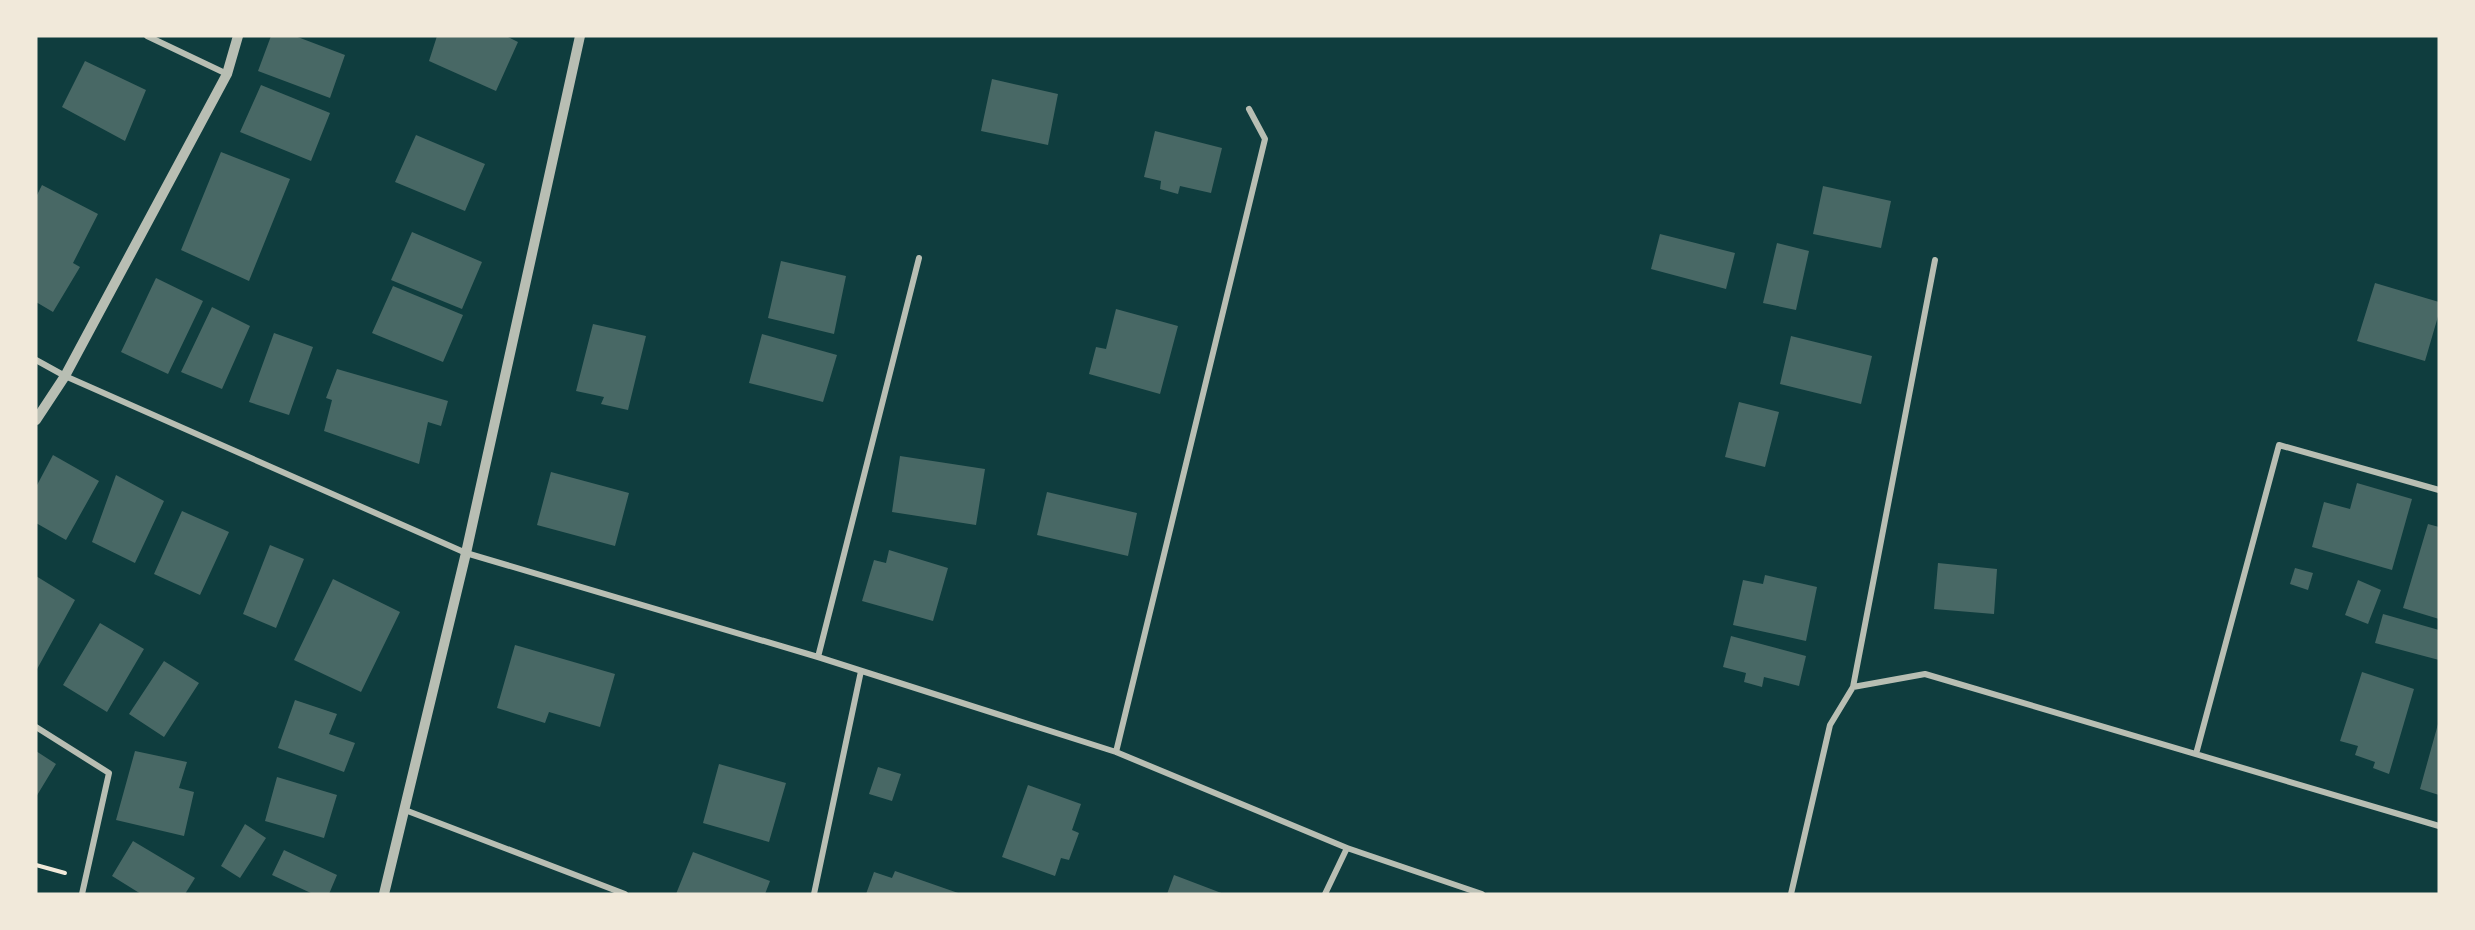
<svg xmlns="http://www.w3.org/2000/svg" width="2475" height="930" viewBox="0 0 2475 930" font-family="'PT Serif',serif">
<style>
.building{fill:#486865}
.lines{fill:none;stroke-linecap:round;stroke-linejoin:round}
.path{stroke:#f1e9da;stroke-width:4}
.minor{stroke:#b8beb3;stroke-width:6}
.tertiary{stroke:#b8beb3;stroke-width:10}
</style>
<rect width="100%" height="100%" fill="#0f3d3e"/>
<path class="building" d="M271,36H295L345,55L330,98L258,71Z
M437,36H506L518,42L496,91L429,61Z
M85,61L146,90L125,141L62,107Z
M992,79L1058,94L1048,145L981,131Z
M261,85L330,113L311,161L240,132Z
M1155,131L1222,148L1211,193L1180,186L1178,194L1160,189L1161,181L1144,177Z
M416,135L485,164L465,211L395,182Z
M221,152L290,179L249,281L181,250Z
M42,185L98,214L73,263L80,267L53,312L36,302V197Z
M1823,186L1891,201L1881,248L1813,234Z
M412,232L482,262L462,309L391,280Z
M1660,234L1735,253L1726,289L1651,269Z
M1777,243L1809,251L1796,310L1763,303Z
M781,261L846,276L834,334L768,318Z
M156,278L203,301L168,374L121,352Z
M2375,283L2439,302V313L2425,361L2357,341Z
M393,286L463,315L443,362L372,333Z
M212,307L250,326L222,389L181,372Z
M1116,309L1178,326L1160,394L1089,374L1096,347L1106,349Z
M593,324L646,336L628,410L601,404L604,397L576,391Z
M274,333L313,347L289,415L249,402Z
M762,334L837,355L823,402L749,383Z
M1791,336L1872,356L1861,404L1780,384Z
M337,369L448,401L441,426L428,422L419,464L324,431L332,400L326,398Z
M1739,402L1779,412L1765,467L1725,457Z
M53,455L99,481L66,540L36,523V487Z
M900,456L985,469L976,525L892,512Z
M551,472L629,493L615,546L537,525Z
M116,475L164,501L135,563L92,542Z
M2357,483L2412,499L2392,570L2312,547L2324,502L2350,509Z
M1047,492L1137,513L1128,556L1037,535Z
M182,511L229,532L200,595L154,574Z
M2428,524L2439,527V619L2403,608Z
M270,545L304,559L276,628L243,614Z
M889,550L948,568L933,621L862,601L874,560L886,563Z
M1938,563L1997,569L1994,614L1934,609Z
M2295,568L2313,573L2308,590L2290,584Z
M1765,575L1817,587L1806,641L1733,625L1743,580L1763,584Z
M36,576L75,600L36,671Z
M333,579L400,612L361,692L294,660Z
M2358,580L2381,590L2368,624L2345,615Z
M2383,614L2439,630V660L2375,643Z
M100,623L144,649L107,712L63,685Z
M1731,636L1806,656L1799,686L1764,677L1762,687L1744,682L1746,673L1723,667Z
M515,645L615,674L600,727L549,712L545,723L497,708Z
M164,661L199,683L164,737L129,714Z
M2362,672L2414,689L2389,774L2373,768L2375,762L2355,755L2358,746L2340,741Z
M295,700L337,714L329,734L355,743L344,772L278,748Z
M2438,724H2439V795L2420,789Z
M36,751L56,764L36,797Z
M135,751L187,762L179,788L194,792L184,836L116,820Z
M719,764L786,783L769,842L703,823Z
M878,767L901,774L892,801L869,794Z
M277,777L337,795L324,838L265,821Z
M1028,785L1081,804L1072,830L1079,833L1069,860L1061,858L1055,876L1002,857Z
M245,824L266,838L240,878L221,866Z
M133,841L195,878L185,894H141L112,876Z
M284,850L337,875L329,894H313L272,875Z
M693,852L770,881L765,894H676Z
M895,871L961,894H866L874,872L892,878Z
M1174,875L1224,894H1167Z"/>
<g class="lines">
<path class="path" d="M36,865L65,873"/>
<path class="minor" d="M147,36L227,74
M36,360L65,376L466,553L818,657L1116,752L1347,848L1482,894
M818,657L919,258
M1853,687L1925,674L2439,826
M36,727L109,773L82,894
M1116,752L1265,139L1249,109
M2196,754L2279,445L2439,490
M405,810L625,894
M814,894L861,671
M1325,894L1347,848
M1791,894L1830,725L1853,687L1935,260"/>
<path class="tertiary" d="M36,420L65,376L227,74L238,36
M384,894L466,553L580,36"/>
</g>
<rect width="2475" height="930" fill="none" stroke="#f1e9da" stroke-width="75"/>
</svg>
